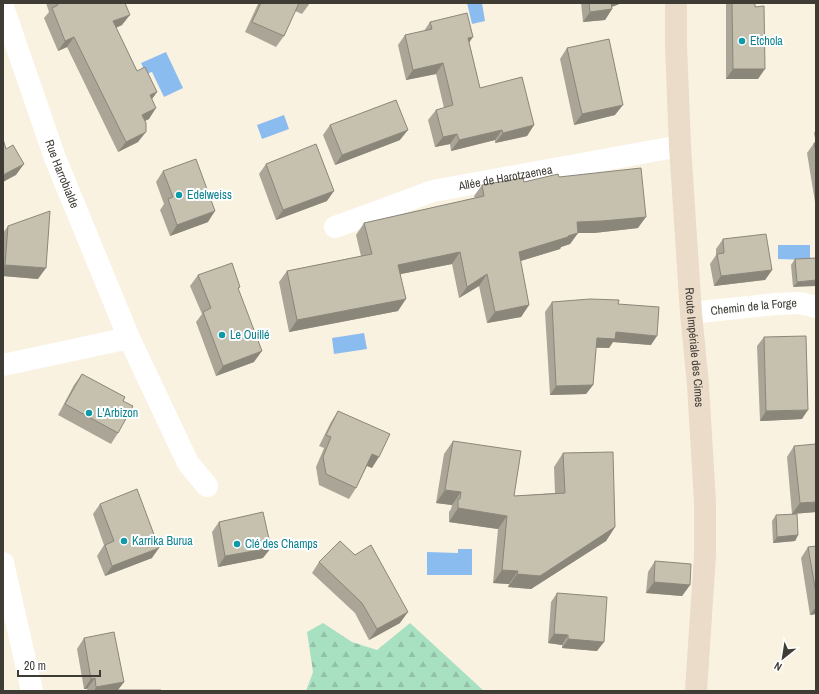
<svg xmlns="http://www.w3.org/2000/svg" width="819" height="694" viewBox="0 0 819 694" font-family="'Archivo Narrow',sans-serif">
<style>
.forest{fill:url(#forest-firs)}
.water{fill:#8bbcef}
.lines{fill:none;stroke-linecap:round;stroke-linejoin:round}
.minor{stroke:#fff;stroke-width:22}
.tertiary{stroke:#fff;stroke-width:22}
.secondary{stroke:#ebdbc9;stroke-width:22}
.wall{fill:#aaa596}
.shaded-wall{fill:#8b867a}
.building{fill:#c6c0af;stroke:#8b867a}
.culture-dot{fill:#0f9aa8;stroke:#fff;stroke-width:1.5}
.labels{text-anchor:middle;stroke-width:4;stroke-linejoin:round;paint-order:stroke}
.culture-label{font-size:12px;fill:#0d838f;stroke:#fff;text-anchor:start}
.street-label{font-size:12px;fill:#3e3c35;stroke:#fff}
</style>
<defs>
<pattern id="forest-firs" width="22" height="20" patternUnits="userSpaceOnUse"><rect width="22" height="20" fill="#a8e1c1"/><path d="M5 1l3.5 6h-7zM16 11l3.5 6h-7z" fill="#92c2a6"/></pattern>
</defs>
<rect width="100%" height="100%" fill="#f9f2e1"/>
<path class="forest" d="M323,623L352,642L377,650L410,623L484,691H306L313,672L307,632Z"/>
<path class="water" d="M467,3H482L485,21L472,24Z
M166,52L183,88L164,97L152,72L146,74L141,63Z
M284,115L289,129L262,139L257,125Z
M778,245H810V260L778,259Z
M364,333L367,349L334,354L332,338Z
M458,549H472V575H427V552L458,553Z"/>
<g class="lines">
<g class="minor">
<path id="s1" d="M3,7L55,158L129,338L188,463L207,486"/>
<path id="s2" d="M335,227L433,191L680,146"/>
<path id="s3" d="M691,313L776,304L800,303L816,307"/>
<path d="M3,365L129,338"/>
</g>
<path class="tertiary" d="M3,563L32,691"/>
<path class="secondary" id="s4" d="M676,3V46L680,146L691,313L698,385L705,502V555L696,691"/>
</g>
<path class="wall" d="M46,3H125L122,25L116,28L137,71L157,92L152,99L149,119L145,121L138,142L118,152L67,47L58,51L44,18L49,12Z
M254,3H310L302,14L295,11L284,36L276,47L245,32L258,4Z
M581,3H622L612,7V9L605,20L583,22Z
M726,3H732L758,79H726Z
M430,22L469,43L480,88L534,125L527,136L495,143V140L451,151L450,144L435,147L428,120L436,110L444,108L436,74L406,80L398,45L405,35L424,31Z
M567,48L615,115L574,125L560,59Z
M330,125L400,140L335,165L323,135Z
M816,130V202H815L807,153L814,143H816L814,133Z
M266,164L327,201L276,220L259,174Z
M163,171L208,222L170,236L160,210L164,204L156,182Z
M559,177L638,228L594,233H578L570,244L561,247L560,249L520,261L529,305L521,317L487,323L479,286L459,298L452,264L401,274L398,311L289,332L279,282L287,271L361,256L356,235L364,223L475,198L474,196L482,185L524,182Z
M8,226L38,279L3,276V233Z
M723,239L772,270L765,280L714,286L710,264L716,255V249Z
M816,258L793,287L791,265L795,259Z
M198,275L240,287L238,289L254,362L216,376L196,322L202,314L190,286Z
M552,302L618,304L651,345L613,342L609,348H596L593,385L586,394L550,395L545,312Z
M764,337L802,419L760,421L757,346Z
M82,374L123,401L118,433L111,444L58,415L74,385Z
M338,411L372,468L367,466L356,488L349,499L319,485L316,467L324,448L319,446L331,422Z
M453,441L514,496L555,493L554,467L563,453L615,527L606,541L531,589L508,587L509,584L493,583L498,529L449,522V512L451,509L452,505L436,503L444,454Z
M794,446L816,512L792,514L787,457Z
M100,504L152,558L105,576L97,556L104,545L93,514Z
M776,515L798,535L795,541L773,543L772,521Z
M219,522L263,558L218,567L212,532Z
M816,546V614L810,615L801,558L808,547Z
M655,561L690,585L682,596L646,593L648,572Z
M319,562L400,623L369,640L355,613L312,573Z
M557,593L597,651L562,648V645L548,643L551,602Z
M84,638L124,682L118,690L161,691H88L87,689H84L77,649Z"/>
<path class="shaded-wall" d="M607,3H622L603,10Z
M612,9L605,20L583,22L590,12Z
M130,15L122,25L105,32L113,21Z
M74,37L67,47L58,51L65,41Z
M473,37L466,47L468,38Z
M443,63L436,74L406,80L413,70Z
M733,69H765L758,79H726Z
M157,92L149,103L150,95Z
M623,105L615,115L574,125L582,114Z
M156,108L149,119L135,125L142,115Z
M534,125L527,136L495,143L503,133Z
M408,130L400,140L335,165L342,155Z
M502,130L495,140L451,151L459,140Z
M146,132L138,142L118,152L126,142Z
M457,134L450,144L435,147L443,137Z
M24,164L16,175L3,182V175Z
M334,191L327,201L276,220L283,210Z
M215,211L208,222L170,236L177,225Z
M646,217L638,228L594,233H578L570,244L561,247L560,249L511,264L519,252L577,222Z
M460,252L452,264L390,276L398,265Z
M5,265L46,268L38,279L3,276V267Z
M772,270L765,280L714,286L721,276Z
M487,274L479,286L459,298L467,287Z
M816,280V286L793,287L797,282Z
M406,299L398,311L289,332L297,320Z
M529,305L521,317L487,323L495,312Z
M616,332L657,336L651,345L613,342L609,348L590,347L597,338Z
M262,351L254,362L216,376L223,366Z
M593,385L586,394L550,395L556,386Z
M808,410L802,419L760,421L766,411Z
M372,454L379,457L372,468L365,465Z
M445,490L461,492L452,505L436,503Z
M816,502V512L792,514L800,503Z
M458,508L507,516L498,529L449,522Z
M615,527L606,541L531,589L508,587L517,574Z
M798,535L795,541L773,543L777,537Z
M159,548L152,558L105,576L112,566Z
M271,548L263,558L218,567L225,556Z
M502,570L518,571L509,584L493,583Z
M654,582L690,585L682,596L646,593Z
M816,607V614L810,615Z
M408,612L400,623L369,640L377,629Z
M554,634L568,635L562,645L548,643Z
M568,639L604,642L597,651L562,648Z
M95,678L87,689H84L91,679Z
M124,682L117,691V690L116,691H94L96,687Z"/>
<path class="building" d="M57,3H125L130,15L113,21L137,71L145,67L157,92L150,95L156,108L142,115L146,123V132L126,142L74,37L65,41L52,8L58,5Z
M261,3H299L284,36L252,22Z
M589,3H611L612,9L590,12Z
M732,3H755V7L764,6L765,69H733Z
M467,13L473,37L468,38L480,88L522,77L534,125L503,133L502,130L459,140L457,134L443,137L436,110L453,105L443,63L413,70L405,35L432,29L430,22Z
M609,39L623,105L582,114L567,48Z
M396,100L408,130L342,155L330,125Z
M3,139L6,149L13,145L24,164L3,175Z
M814,143H816V153Z
M316,144L334,191L283,210L266,164Z
M196,159L215,211L177,225L168,199L173,197L163,171Z
M641,168L646,217L602,221L577,222L578,233L568,236V237L519,252L529,305L495,312L487,274L467,287L460,252L398,265L406,299L297,320L287,271L372,254L364,223L484,196L482,185L523,178L524,182L558,174L559,177Z
M50,211L46,268L5,265L8,226Z
M766,234L772,270L721,276L717,254L724,253L723,239Z
M816,258V280L797,282L795,259Z
M232,263L240,287L238,288L262,351L223,366L203,312L211,308L198,275Z
M590,299L619,300L618,304L659,307L657,336L616,332L615,339L597,338L593,385L556,386L552,302Z
M806,336L808,410L766,411L764,337Z
M82,374L125,397L123,401L133,406L118,433L65,404Z
M338,411L390,434L379,457L372,454L356,488L326,474L323,457L331,437L326,435Z
M453,441L521,451L514,496L565,493L563,453L613,452L615,527L540,576L517,574L518,571L502,570L507,516L458,508V499H460L461,492L445,490Z
M816,444V502L800,503L794,446Z
M137,489L159,548L112,566L105,545L114,541L100,504Z
M263,512L271,548L225,556L219,522Z
M797,514L798,535L777,537L776,515Z
M340,541L355,555L371,545L408,612L377,629L362,603L319,562Z
M816,546V593L808,547Z
M655,561L691,564L690,585L654,582Z
M557,593L607,597L604,642L568,639V635L554,634Z
M114,632L124,682L96,687L95,678L91,679L84,638Z
M117,690H161V691H117Z"/>
<g class="culture-dot">
<circle cx="742" cy="41" r="4"/>
<circle cx="179" cy="195" r="4"/>
<circle cx="222" cy="335" r="4"/>
<circle cx="89" cy="413" r="4"/>
<circle cx="124" cy="541" r="4"/>
<circle cx="237" cy="544" r="4"/>
</g>
<g class="labels">
<g class="culture-label">
<text x="750" y="45">Etchola</text>
<text x="187" y="199">Edelweiss</text>
<text x="230" y="339">Le Ouillé</text>
<text x="97" y="417">L'Arbizon</text>
<text x="132" y="545">Karrika Burua</text>
<text x="245" y="548">Clé des Champs</text>
</g>
<g class="street-label">
<text dy="4" stroke="none"><textPath href="#s1" startOffset="177">Rue Harrobialde</textPath></text>
<text dy="4" stroke="none"><textPath href="#s2" startOffset="178">Allée de Harotzaenea</textPath></text>
<text dy="4" stroke="none"><textPath href="#s3" startOffset="63">Chemin de la Forge</textPath></text>
<text dy="4" stroke="none"><textPath href="#s4" startOffset="345">Route Impériale des Cimes</textPath></text>
</g>
</g>
<rect width="819" height="694" fill="none" stroke="#3e3c35" stroke-width="8"/>
<g transform="translate(783 658) rotate(210)" stroke="#ffffff" stroke-width="3" paint-order="stroke">
<path d="M0-3L7 15L0 10L-7 15Z" fill="#3e3c35"/>
<text y="-6" font-size="11" font-weight="bold" text-anchor="middle" fill="#3e3c35">N</text>
</g>
<path d="M18 670v6h82v-6" fill="none" stroke="#3e3c35" stroke-width="2"/>
<text x="24" y="670" font-size="12" fill="#3e3c35" stroke="#ffffff" stroke-width="3" paint-order="stroke">20 m</text>
</svg>
